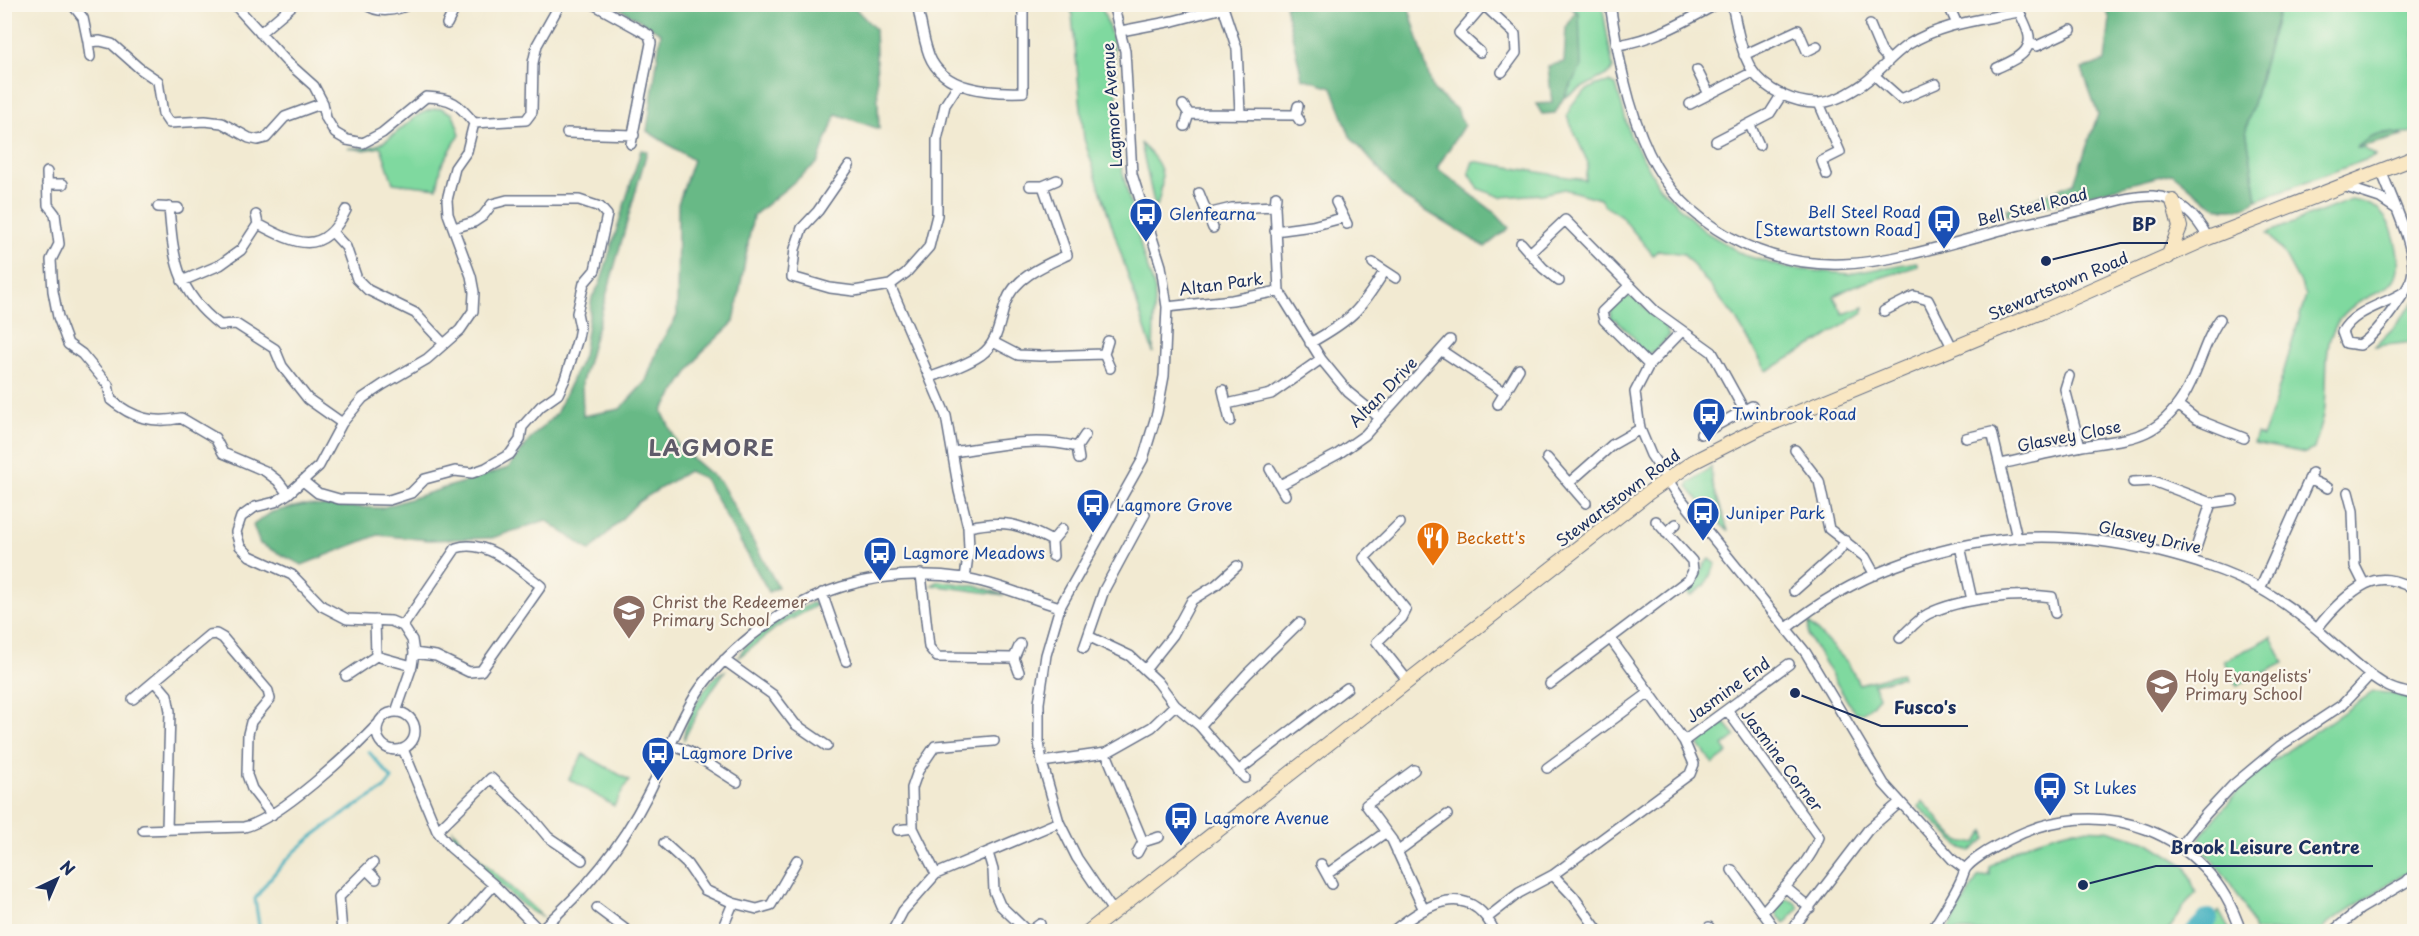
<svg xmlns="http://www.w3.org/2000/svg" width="2419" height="936" viewBox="0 0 2419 936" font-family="'Playpen Sans',sans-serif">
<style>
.green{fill:#7fd99f;stroke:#4d847e;stroke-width:1.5}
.forest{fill:#67b986;stroke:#417472;stroke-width:1.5}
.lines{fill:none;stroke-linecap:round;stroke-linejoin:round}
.stream{stroke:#42b0bf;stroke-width:3}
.river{stroke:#42b0bf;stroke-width:20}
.street-casing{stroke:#667087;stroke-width:12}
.secondary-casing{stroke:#667087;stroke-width:16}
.street{stroke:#fff;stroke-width:9}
.secondary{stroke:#f9e7c3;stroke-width:14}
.labels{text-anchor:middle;stroke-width:4.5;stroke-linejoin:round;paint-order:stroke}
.street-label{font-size:16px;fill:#1b2f5e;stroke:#fbf7ec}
.transit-label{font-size:16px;fill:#164399;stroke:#fbf7ec;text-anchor:start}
.food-label{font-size:16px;fill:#c56008;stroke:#fbf7ec;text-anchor:start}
.education-label{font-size:16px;fill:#785e54;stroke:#fbf7ec;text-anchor:start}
.district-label{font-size:22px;font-weight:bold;letter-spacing:1.5px;fill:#5f5c6a;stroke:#fbf7ec}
.leader{fill:none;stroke:#1b2f5e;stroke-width:2}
.callout-dot{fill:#1b2f5e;stroke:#fbf7ec;stroke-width:2}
.callout-label{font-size:18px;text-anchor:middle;font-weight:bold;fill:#1b2f5e;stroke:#fbf7ec;stroke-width:4.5;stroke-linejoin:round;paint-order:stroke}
</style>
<rect width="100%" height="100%" fill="#fbf7ec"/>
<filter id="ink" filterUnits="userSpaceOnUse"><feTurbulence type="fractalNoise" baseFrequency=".0167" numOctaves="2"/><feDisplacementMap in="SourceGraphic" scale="12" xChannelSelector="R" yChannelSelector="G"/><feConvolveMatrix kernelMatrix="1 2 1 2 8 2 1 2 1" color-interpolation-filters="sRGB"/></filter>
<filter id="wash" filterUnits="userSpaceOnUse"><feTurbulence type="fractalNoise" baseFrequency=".008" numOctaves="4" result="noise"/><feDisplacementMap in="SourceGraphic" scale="24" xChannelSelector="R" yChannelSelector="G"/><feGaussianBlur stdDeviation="1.35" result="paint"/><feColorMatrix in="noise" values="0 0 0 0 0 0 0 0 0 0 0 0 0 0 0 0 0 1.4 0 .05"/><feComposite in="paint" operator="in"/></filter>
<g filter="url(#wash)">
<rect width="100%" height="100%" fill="#f2ead2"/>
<path class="green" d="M1071,5H1101L1112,37L1116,77L1119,157L1143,255L1155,290L1153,353L1084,139Z
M1574,5H1602L1613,68L1610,73L1563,98L1579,13L1572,9Z
M2280,5H2414V133C2387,138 2382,123 2357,148H2364L2376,156L2257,200L2246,129Z
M1609,82L1616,85L1630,135L1659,187L1704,231L1744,255L1786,268L1849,274L1916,262L1918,266L1854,286L1834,296L1843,314L1864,307L1863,312L1821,340L1767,371L1734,316L1684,254L1658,250L1653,255L1620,215L1605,206L1600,199L1564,189L1542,194L1501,197L1479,189L1469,173L1473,161L1585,180L1588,163L1567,116C1572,98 1591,84 1609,82Z
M441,108L453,114L460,134L442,164L437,188L393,183L381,147L364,150L348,148C358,148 368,149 377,145C402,135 411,110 441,108Z
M1141,144C1166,166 1165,176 1157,207L1154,203Z
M2351,200C2373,203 2383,210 2392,230C2419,313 2354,275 2331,336C2324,353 2328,393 2324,414C2322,425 2317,437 2314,449L2305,453L2253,443L2256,434L2262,437L2274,405L2306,295L2283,252L2267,233Z
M1626,297H1632L1637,300L1655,318L1664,323L1669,336L1655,351L1646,354L1636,346V340L1615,319L1611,321V310Z
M2414,302V342L2375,346L2395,326Z
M1711,467L1712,482L1728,531L1710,514L1688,487L1689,483Z
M1710,559L1716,564L1705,585L1690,596L1687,592L1698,581L1704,564Z
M939,581L981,587L1004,595L932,585Z
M812,603L817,605L777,627L739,657C746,636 793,613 812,603Z
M1809,623L1848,663L1859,684L1901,673L1902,677L1873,684L1879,696C1873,705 1865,715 1854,712L1808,636Z
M2271,637L2284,663L2237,686L2224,661Z
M725,671L700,708L684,739C683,722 709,676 725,671Z
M2373,692L2391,693L2414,700V868L2329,922L2321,931H2254C2245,900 2225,873 2202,849L2199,842L2201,835L2252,775Z
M1725,723L1736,736L1723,746L1728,753L1713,764L1699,745L1702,739Z
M583,754L629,780L614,806L569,779Z
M1922,801C1939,813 1950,849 1977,842L1985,831L1986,839L1971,851L1964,850L1919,807Z
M2075,829L2107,830L2148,842L2186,866L2196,893L2187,902L2168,931H1947L1978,877L1990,875V867C2020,844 2038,838 2075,829Z
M453,830L464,844L542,916C526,915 466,851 453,836Z
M1788,899L1796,903L1799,908L1785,923L1778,916L1776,910L1782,900Z
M2219,911L2230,931H2207Z"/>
<path class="forest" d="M614,5H852L875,29L879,129L836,114L818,162L753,216L734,322L701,353L662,411L679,447L721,483L778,587L769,592L704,478L688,471L638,502L590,551L546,520L492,538L429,540L378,535L302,565L260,544L253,525L272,512L303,505L381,508L508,468L533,436L556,414L583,356L592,297L600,284L641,150L647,151L582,382L583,416L620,409L646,381L659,346L677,316L678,204L693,160L647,131L661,33Z
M1285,5H1408L1433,90L1456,109L1464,125L1437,168L1494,212L1509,228L1485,247L1403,197L1350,136L1332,87L1302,78Z
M2103,5H2280L2246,129L2257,200C2220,225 2201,194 2172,173L2006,216L2007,209L2074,183L2098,114L2082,69L2105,61L2110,19Z
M1576,11L1579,13L1581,67L1555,113L1542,114L1536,104L1552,103L1548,66L1564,62L1566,28Z
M2392,132L2402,136L2356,148L2371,136Z"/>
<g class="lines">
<path class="stream" d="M260,932L255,899C291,845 330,822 384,789L392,779L369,752"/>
<path class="river" d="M2195,932L2208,919"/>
</g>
</g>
<g filter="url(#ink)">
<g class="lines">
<g class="street-casing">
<path id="street" d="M72,4L83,18L88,42L100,41L112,44L139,68L158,81L163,114L169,123L205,121L222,123L249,138L258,140L266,138L285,117L323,103
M234,4L286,61L314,86L323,103L326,118L335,133L347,140L363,143L382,133L426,97C452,98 458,103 474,123
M365,4C378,14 396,11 410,4
M438,4L453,12
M593,4L649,35L651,43L631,144
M917,4C921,21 923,39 929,55C943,91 990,93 1023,92V4
M1222,4L1237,49L1240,113
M1610,4C1618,55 1627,107 1649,153C1684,226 1764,267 1843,264C1898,262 1966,239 2020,225C2042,220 2064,215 2086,209C2107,204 2131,195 2153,196C2178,197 2197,217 2208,238
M1732,4C1737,27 1740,50 1752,70C1764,90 1796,104 1819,103C1833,102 1846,95 1857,88C1877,76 1890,56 1909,44C1943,23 1981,20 2018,12
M1948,4L1957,24
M1484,5L1515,34L1516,53L1502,72
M447,24L457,4
M1870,25L1881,51L1889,60
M1121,31L1173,21L1223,8
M260,33L294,4
M88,42L90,57
M2029,43L2037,46L2071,30
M1618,45C1655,39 1684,22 1717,4
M1480,52L1459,33L1484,4
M1744,55L1798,30L1807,51L1817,46
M1997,68C2012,61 2035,53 2028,32C2025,22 2019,14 2017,4
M1697,70L1709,94
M1874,75L1901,99L1936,84
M1819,103L1840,152L1822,161L1827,175
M1690,104L1753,72
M1183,105L1189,114L1185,126
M1298,106L1296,115L1300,121
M1189,114L1296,115
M474,123L526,120L532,112L533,63L537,45L560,4
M1750,125L1759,145
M567,133L634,135
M1716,141L1770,113L1782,94
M849,166L818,211L802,228L795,249L792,277L830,288L854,291L890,285L906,273L929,247L937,215V140L945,105L958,85
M2381,170C2390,195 2418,251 2412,276C2410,287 2400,298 2394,308C2385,321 2373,336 2360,345L2346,343L2342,332C2354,310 2384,305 2404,292
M47,172L48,205L55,214L59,244L51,260L53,291L58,317L68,344L82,354L108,385L111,400C133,418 153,424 181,418L215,438L223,453L265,471L278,481L288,494
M47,184H63
M1030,186H1043L1057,180
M2343,186L2380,198L2395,208
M1199,193L1213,228
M1276,196L1275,206L1279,291L1321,359L1348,392L1380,418
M1336,202L1347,224
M158,207L178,208
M169,207C173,257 176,292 220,325L236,324L275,349L282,366L308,399L342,423
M1207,214L1232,208L1275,206
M256,215L258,224C296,244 323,258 346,210
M1275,231L1312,226L1342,218
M332,232L346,247L357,279L368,290L415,313L444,344
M1521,243L1543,268L1559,281
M1530,253L1565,220L1655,311L1712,352L1744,410
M1373,263L1396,278
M182,281L220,265L241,250L258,224
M890,285L946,416L959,491L968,527L969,549L965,578
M1630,285L1602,312L1604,320L1649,365
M1167,307L1232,300L1279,291
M1884,311L1914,296L1928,300L1953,349
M1682,331L1649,365L1635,392L1640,429L1651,455L1678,495L1806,653L1884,784L1953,860L1965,869
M1108,341L1104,354L1110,368
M993,342L1018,355L1040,356L1104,354
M1310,343C1351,320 1359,312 1384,272
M1442,351L1505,393
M2069,376L2065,389L2080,446
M931,377C948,371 966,365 981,355C999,342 999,321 1006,302C1015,277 1045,265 1067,255L1043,186
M1223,390L1230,421
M1227,404L1271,394L1321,359
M1498,404L1519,369
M2178,405L2196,419L2244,438
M1701,434L1752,406
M1966,438L1992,432L2017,538
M1795,450L1819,481L1829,529L1865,557L1875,575
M953,452C994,446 1036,436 1077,447
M1547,458L1586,503
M1079,459L1077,447L1085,435
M2001,464C2028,458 2055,451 2082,446C2128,438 2155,441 2183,397C2199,372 2203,342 2220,319
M1270,469L1285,495
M2309,479L2328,488
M303,481L318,493L339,499L389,500L411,493L425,479L455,471L472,473L486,468L510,454L520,440L522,427L541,406L558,394L565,379L578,338L580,327L577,313L584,283L595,270L607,215L600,207L579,200H507L492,204L483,216L474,222L454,228
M2133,482L2153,481L2211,503L2233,500
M1569,483L1612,445L1640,429
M1280,485L1338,454L1365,435L1450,340
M2348,492L2353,511L2355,566L2364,584
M1400,523L1364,558L1406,610L1402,618L1377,642L1408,681
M968,527C1005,519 1020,524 1052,541
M1666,533L1676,524
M1960,546L1972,600
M1053,556L1052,541L1062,529
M2192,560L2211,503
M921,574L929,647L937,657L1014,658
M2260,589L2312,473
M1794,591L1838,552L1846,541
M822,593L846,661
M375,620L376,656
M403,626L456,548C487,538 519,569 541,586L481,671L469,672L436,656L414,653
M1787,628C1850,576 1935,545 2016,538C2063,534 2111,541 2156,551C2192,560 2226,570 2259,588C2286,603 2312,624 2335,645C2352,659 2369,677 2389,687C2397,691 2406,692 2414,695
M2317,629C2330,611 2357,583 2378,580C2391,578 2403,584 2414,588
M1090,637L1130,656L1158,682L1175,705L1200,726L1245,778
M1900,638C1909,630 1918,619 1928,614C1960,598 2017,593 2052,597L2055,613
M1084,648L1104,590L1145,514
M724,660L773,695L795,724L827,746
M1145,670L1173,635L1192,600L1216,585L1237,566
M1019,672L1014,658L1020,644
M346,676L376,656L412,666
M155,681L167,695L170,711L167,829
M1550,684L1689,579L1693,571L1692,561L1656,521
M133,699L209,635L216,634L223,638L268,691L270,699L251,722L248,734L247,775L252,789L272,815
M1727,710L1819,837C1810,863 1781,891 1763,912
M396,712L412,666L414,653L412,640L403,626L391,621L347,619L322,606L292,575L250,556L240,546L236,532L241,517L255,507L275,502L288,494L319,466L342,423L363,398L384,384L427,359L460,330L473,311L474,292L471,276L448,214L447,200L455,168L467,151L474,123
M377 731a19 19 0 1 1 38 0a19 19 0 1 1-38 0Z
M1200,726L1247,674L1299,623
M1684,741L1789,664
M671,745L690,752L737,782
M403,749L437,831L450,847L494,885L541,932
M1106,753L1143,842
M1042,762L1106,753L1152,727L1175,705
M1547,768L1649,693
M1414,770L1366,805L1392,840L1423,908
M1238,771L1347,688
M143,830L244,827C278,820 352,751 378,724
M898,830L913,828
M437,831L491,778L528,813L548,837L582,860
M664,843L687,864L705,890L733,903L721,932
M2180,846L2206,814L2233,785L2280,746L2342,705L2370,675
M1397,852L1447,815
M988,853L993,870L994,891L1000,905L1028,932
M1137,853L1143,842L1159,837
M1321,864L1332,884
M367,870L376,879
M1732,870L1774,928
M936,874L913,828L912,788L918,771L935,746L994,741
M1327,874L1386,832
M1553,875L1574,897L1599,932
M1785,887L1810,908
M733,903L757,909L771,905L797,860
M597,908L629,932
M1113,911L1077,858L1059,822L1042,762L1039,742V703L1046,655L1060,607L1143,459L1157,413L1164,376L1167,307L1161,266L1132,174L1125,51L1113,4
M1487,918L1519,893L1553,875L1690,774L1694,764L1684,741L1610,638
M540,930C584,892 621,847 647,796C664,764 675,729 694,698C704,680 720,664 735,650C799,591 878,565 964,578C997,583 1028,598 1060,607
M342,932L339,897L373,863
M452,932L494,885
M892,932L903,911L936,874L1059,822
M1029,932L1040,924
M1392,932C1426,904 1469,878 1495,932
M1704,932L1709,927
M1790,932L1868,830L1899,803
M1931,932C1941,915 1953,898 1961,880C1963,876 1964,871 1966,868C1976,856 1995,847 2008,840C2099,791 2209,830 2241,932
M2332,932L2360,909L2406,882L2414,874"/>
</g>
<g class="secondary-casing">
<path id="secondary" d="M2168,257L2180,227L2173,201
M1088,932L1648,493L1693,462L1758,429L2041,312L2208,238L2414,158"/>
</g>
<use href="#street" class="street"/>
<use href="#secondary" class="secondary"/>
</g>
</g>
<defs>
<g id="bus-pin" transform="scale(1.725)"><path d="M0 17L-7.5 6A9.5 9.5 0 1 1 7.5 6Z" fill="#1a4fb4" stroke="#fbf7ec"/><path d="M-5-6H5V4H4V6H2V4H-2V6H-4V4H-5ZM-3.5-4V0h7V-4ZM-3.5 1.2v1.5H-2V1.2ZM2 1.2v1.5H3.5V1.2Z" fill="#fff"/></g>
<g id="restaurant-pin" transform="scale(1.725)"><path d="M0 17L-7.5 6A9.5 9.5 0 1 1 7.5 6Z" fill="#e8710a" stroke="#fbf7ec"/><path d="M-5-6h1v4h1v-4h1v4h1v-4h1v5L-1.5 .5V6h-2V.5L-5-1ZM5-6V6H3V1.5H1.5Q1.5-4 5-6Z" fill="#fff"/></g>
<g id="school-pin" transform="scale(1.725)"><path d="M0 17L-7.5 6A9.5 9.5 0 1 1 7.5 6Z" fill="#8d6e63" stroke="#fbf7ec"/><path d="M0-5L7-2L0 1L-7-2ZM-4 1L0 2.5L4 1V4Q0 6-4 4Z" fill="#fff"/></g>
</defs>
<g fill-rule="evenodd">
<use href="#bus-pin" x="1146" y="214"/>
<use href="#bus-pin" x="1944" y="221"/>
<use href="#bus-pin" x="1709" y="414"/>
<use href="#bus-pin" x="1093" y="505"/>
<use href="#bus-pin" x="1703" y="513"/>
<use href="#restaurant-pin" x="1433" y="538"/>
<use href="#bus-pin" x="880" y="553"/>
<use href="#school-pin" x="629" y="611"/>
<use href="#school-pin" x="2162" y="685"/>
<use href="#bus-pin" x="658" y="753"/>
<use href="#bus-pin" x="2050" y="788"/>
<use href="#bus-pin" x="1181" y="818"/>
</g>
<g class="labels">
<g class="street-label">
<text transform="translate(1112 105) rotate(-94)" y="6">Lagmore Avenue</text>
<text transform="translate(2032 207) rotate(-14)" y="6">Bell Steel Road</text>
<text transform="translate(1221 284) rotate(-8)" y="6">Altan Park</text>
<text transform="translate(2058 286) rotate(-23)" y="6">Stewartstown Road</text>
<text transform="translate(1383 392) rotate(-46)" y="6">Altan Drive</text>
<text transform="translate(2069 436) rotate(-11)" y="6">Glasvey Close</text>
<text transform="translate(1618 498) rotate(-37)" y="6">Stewartstown Road</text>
<text transform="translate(2150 537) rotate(12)" y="6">Glasvey Drive</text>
<text transform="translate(1728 690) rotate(-36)" y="6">Jasmine End</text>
<text transform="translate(1782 760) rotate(53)" y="6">Jasmine Corner</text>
</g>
<g class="transit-label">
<text x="1921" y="218" text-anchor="end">Bell Steel Road<tspan x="1921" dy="18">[Stewartstown Road]</tspan></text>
<text x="1169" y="220">Glenfearna</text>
<text x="1732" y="420">Twinbrook Road</text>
<text x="1116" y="511">Lagmore Grove</text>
<text x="1726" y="519">Juniper Park</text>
<text x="903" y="559">Lagmore Meadows</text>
<text x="681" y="759">Lagmore Drive</text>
<text x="2073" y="794">St Lukes</text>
<text x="1204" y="824">Lagmore Avenue</text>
</g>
<g class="food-label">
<text x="1456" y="544">Beckett's</text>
</g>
<g class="education-label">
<text x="652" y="608">Christ the Redeemer<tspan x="652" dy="18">Primary School</tspan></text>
<text x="2185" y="682">Holy Evangelists'<tspan x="2185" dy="18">Primary School</tspan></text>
</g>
<g class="district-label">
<text x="712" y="456">LAGMORE</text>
</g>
</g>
<path class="leader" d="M2046 261L2120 243H2168M1795 693L1881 726H1968M2083 885L2156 866H2373"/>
<g class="callout-dot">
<circle cx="2046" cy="261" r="6"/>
<circle cx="1795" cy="693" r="6"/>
<circle cx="2083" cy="885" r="6"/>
</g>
<g class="callout-label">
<text x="2144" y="231">BP</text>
<text x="1925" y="714">Fusco's</text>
<text x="2265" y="854">Brook Leisure Centre</text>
</g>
<rect width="2419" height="936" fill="none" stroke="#fbf7ec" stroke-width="24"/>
<g transform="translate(57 879) rotate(44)" stroke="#fbf7ec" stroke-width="4.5" paint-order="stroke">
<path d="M0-4.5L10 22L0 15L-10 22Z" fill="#1b2f5e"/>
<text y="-9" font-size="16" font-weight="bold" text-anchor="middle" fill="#1b2f5e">N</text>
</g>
</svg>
